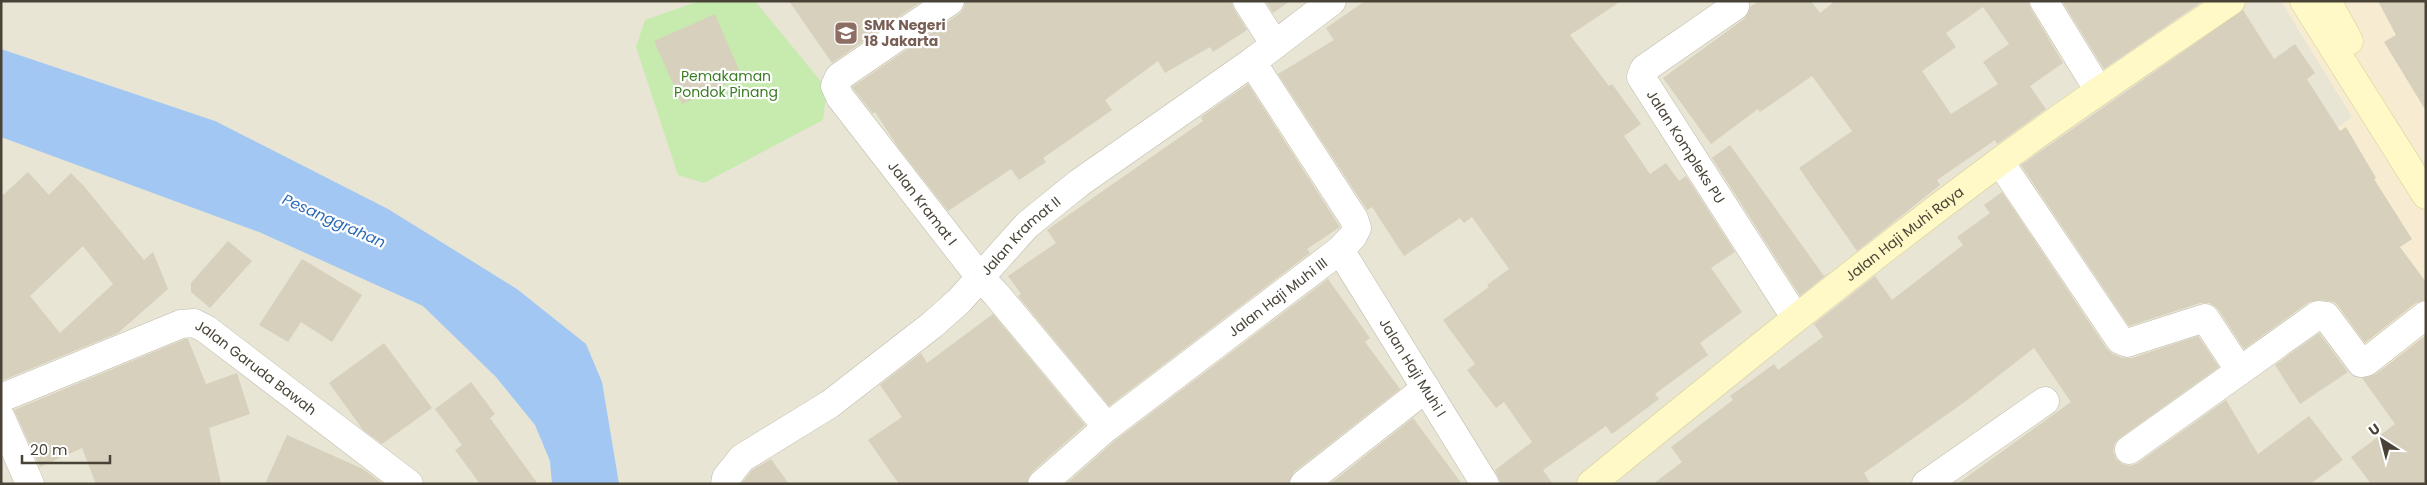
<svg xmlns="http://www.w3.org/2000/svg" width="2427" height="485" viewBox="0 0 2427 485" font-family="Poppins,sans-serif">
<style>
.residential{fill:#e8e5d5}
.commercial{fill:#f7ecd2}
.green{fill:#c7eaaf}
.water{fill:#a2c7f3}
.building{fill:#d6d0bc;fill-rule:evenodd}
.lines{fill:none;stroke-linecap:round;stroke-linejoin:round}
.street-casing{stroke:#c0bba9;stroke-width:29}
.secondary-casing{stroke:#d6cd96;stroke-width:29}
.street{stroke:#fff;stroke-width:28}
.secondary{stroke:#fff9c7;stroke-width:28}
.labels{text-anchor:middle;stroke-width:4.5;stroke-linejoin:round;paint-order:stroke}
.education-label{font-size:14px;font-weight:bold;fill:#785e54;stroke:#fff;text-anchor:start}
.park-label{font-size:14px;fill:#3c7c26;stroke:#fff}
.street-label{font-size:14px;fill:#484336;stroke:#fff}
.water-label{font-size:15px;font-style:italic;fill:#2b6ab8;stroke:#fff}
</style>
<rect width="100%" height="100%" fill="#f4f2e7"/>
<path class="residential" d="M1,1H2426V484H1Z"/>
<path class="commercial" d="M2281,1H2426V424L2250,192L2352,117Z"/>
<path class="green" d="M699,1H755L827,89L823,120L704,183L678,175L636,47L645,20Z"/>
<path class="water" d="M1,49L215,121L388,209L517,289L586,344L602,382L619,484H552L550,461L535,425L496,377L423,306L259,232L1,137Z"/>
<path class="building" d="M789,1H922L832,63Z
M965,1H1231L1234,9L1247,30L1213,52L1210,47L1165,73L1158,61L1105,100L1112,110L1043,158L1046,162L1019,180L1011,169L948,211L898,147L875,112L873,114L852,87L959,14L964,8Z
M1266,1H1290L1273,13Z
M1365,1H1621L1570,35L1609,86L1612,84L1641,124L1624,136L1650,174L1666,163L1679,181L1686,176L1735,252L1711,268L1742,312L1700,343L1708,355L1655,394L1659,399L1612,434L1606,426L1543,470L1553,484H1501L1495,470L1532,442L1504,402L1496,408L1467,370L1475,364L1443,320L1489,287L1487,285L1509,269L1472,217L1464,223L1460,218L1404,256L1372,207L1367,210L1278,74L1334,40L1326,28Z
M1759,1H1811L1820,13L1835,1H2028L2031,9L2063,63L2030,86L2046,109L1997,144L1995,140L1937,180L1940,185L1857,251L1799,168L1852,131L1812,76L1760,112L1758,109L1711,144L1663,78L1744,19L1750,7ZM1983,7L2009,44L1983,62L1998,84L1951,114L1922,71L1956,47L1946,33Z
M2062,1H2203L2104,69Z
M2378,1H2426V111L2384,42L2396,35Z
M2243,10L2274,59L2295,44L2315,73L2307,79L2340,131L2346,127L2376,178L2374,179L2412,239L2400,247L2426,282V300L2416,303L2365,343L2338,306L2334,302L2320,300L2309,302L2244,349L2218,309L2210,303H2200L2129,326L2021,165Z
M715,14L742,77L682,104L654,41Z
M1248,84L1340,227L1307,249L1310,253L1109,406L1018,296L1021,294L1008,276L1056,243L1047,230L1203,121L1201,117Z
M1730,145L1824,276L1830,272L1800,296L1712,158Z
M28,172L49,195L71,173L84,186L144,260L153,252L168,289L118,333L1,381V197ZM83,246L113,284L60,333L30,296Z
M2002,192L2107,349L2113,354L2122,358H2132L2198,336L2219,367L2120,438L2115,443L2113,451L2116,459L2122,464L2130,466L2138,463L2226,400L2258,454L2309,416L2343,460L2310,484H1957L2071,402L2034,348L1966,401L1864,473L1871,484H1653L1682,462L1671,447L1733,400L1730,396L1774,364L1778,370L1823,337L1814,324L1875,276L1892,300L1963,245L1957,237L1990,213L1984,205Z
M228,241L252,261L210,308L191,292V283Z
M302,259L362,295L332,342L301,322L288,342L259,325Z
M1328,279L1370,338L1365,342L1400,389L1294,472L1289,484H1066L1117,439Z
M993,314L1085,425L1032,472L1027,484H899L868,440L902,417L880,385L921,353L927,363Z
M2319,333L2348,372L2300,404L2275,365Z
M2426,335V484H2371L2351,457L2395,424L2362,378L2376,374Z
M185,339H188L206,384L237,373L250,414L209,428L221,484H96L82,448L40,467L14,410Z
M384,343L432,408L382,444L363,430L329,383Z
M471,382L495,414L490,418L538,484H480L455,450L462,445L435,409Z
M1413,418L1462,484H1330Z
M287,435L363,469L383,484H265Z
M771,459L789,484H741L752,470Z"/>
<g class="lines">
<g class="street-casing">
<g id="street">
<path id="s1" d="M950,1L839,77L835,86L840,97L979,276L996,294L1107,427"/>
<path d="M1247,1L1275,45"/>
<path d="M2044,1L2099,91"/>
<path id="s2" d="M1735,6L1644,69L1641,77L1795,317"/>
<path d="M2000,162L2120,340L2127,343L2205,318L2240,371"/>
<path id="s3" d="M1340,250L1485,484"/>
<path id="s4" d="M1,398L181,324L194,323L206,329L409,484"/>
<path d="M1,418L30,484"/>
<path d="M2129,450L2318,315L2326,316L2361,363L2366,362L2426,315"/>
<path id="s5" d="M725,484L726,478L742,458L830,404L932,325L959,301L1027,225L1079,183L1252,62L1332,1"/>
<path id="s6" d="M1042,484L1107,427L1340,250L1353,236L1357,228L1354,219L1252,62"/>
<path d="M1304,484L1426,388"/>
<path d="M1926,484L2045,401"/>
</g>
</g>
<g class="secondary-casing">
<g id="secondary">
<path d="M2304,1L2426,195"/>
<path d="M2327,1L2349,41"/>
<path id="s7" d="M1591,484C1726,374 1860,265 1999,162C2075,106 2153,54 2231,1"/>
</g>
</g>
<use href="#street" class="street"/>
<use href="#secondary" class="secondary"/>
</g>
<defs>
<g id="school-square" transform="scale(1.25)"><rect x="-9" y="-9" width="18" height="18" rx="4" fill="#8d6e63" stroke="#fff"/><path d="M0-5L7-2L0 1L-7-2ZM-4 1L0 2.5L4 1V4Q0 6-4 4Z" fill="#fff"/></g>
</defs>
<g fill-rule="evenodd">
<use href="#school-square" x="846" y="33"/>
</g>
<g class="labels">
<g class="education-label">
<text x="864" y="30">SMK Negeri<tspan x="864" dy="16">18 Jakarta</tspan></text>
</g>
<g class="park-label">
<text x="726" y="81">Pemakaman<tspan x="726" dy="16">Pondok Pinang</tspan></text>
</g>
<g class="street-label">
<text dy="5" stroke="none"><textPath href="#s2" startOffset="202">Jalan Kompleks PU</textPath></text>
<text dy="5" stroke="none"><textPath href="#s1" startOffset="291">Jalan Kramat I</textPath></text>
<text dy="5" stroke="none"><textPath href="#s7" startOffset="401">Jalan Haji Muhi Raya</textPath></text>
<text dy="5" stroke="none"><textPath href="#s5" startOffset="390">Jalan Kramat II</textPath></text>
<text dy="5" stroke="none"><textPath href="#s6" startOffset="301">Jalan Haji Muhi III</textPath></text>
<text dy="5" stroke="none"><textPath href="#s3" startOffset="138">Jalan Haji Muhi I</textPath></text>
<text dy="5" stroke="none"><textPath href="#s4" startOffset="284">Jalan Garuda Bawah</textPath></text>
</g>
<g class="water-label">
<text transform="translate(334 221) rotate(24)" y="5">Pesanggrahan</text>
</g>
</g>
<rect width="2427" height="485" fill="none" stroke="#484336" stroke-width="5"/>
<g transform="translate(2382 440) rotate(324)" stroke="#ffffff" stroke-width="4" paint-order="stroke">
<path d="M0-4L9 19L0 12L-9 19Z" fill="#484336"/>
<text y="-8" font-size="14" font-weight="bold" text-anchor="middle" fill="#484336">U</text>
</g>
<path d="M22 455v8h88v-8" fill="none" stroke="#484336" stroke-width="2.5"/>
<text x="30" y="455" font-size="15" fill="#484336" stroke="#ffffff" stroke-width="4" paint-order="stroke">20 m</text>
</svg>
